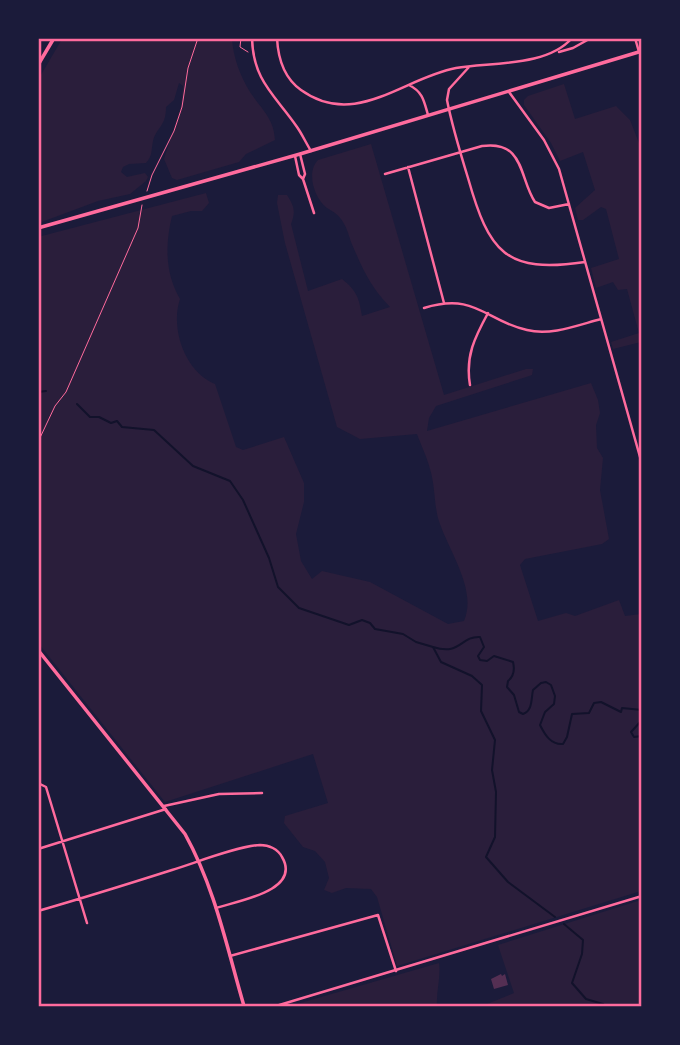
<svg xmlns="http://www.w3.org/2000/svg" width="680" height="1045" viewBox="0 0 680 1045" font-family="'Work Sans',sans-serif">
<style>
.green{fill:#2a1e3b}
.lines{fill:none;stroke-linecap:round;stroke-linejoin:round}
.stream{stroke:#12122b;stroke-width:2}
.building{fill:#542f53}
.path{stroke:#ff6b9d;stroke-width:1}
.minor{stroke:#ff6b9d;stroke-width:2.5}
.tertiary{stroke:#ff6b9d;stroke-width:2.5}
.secondary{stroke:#ff6b9d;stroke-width:3.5}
.neatline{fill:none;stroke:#ff6b9d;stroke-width:2.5}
</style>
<rect width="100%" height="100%" fill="#1b1b3a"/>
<path class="green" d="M62,39H232C233,56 240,76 250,92C261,109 274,118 275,140L246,154L239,162L177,180L172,178L164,159L181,106L183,86L179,83L174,100L166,107C166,127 157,126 153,141C151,150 153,155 146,163L129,164L123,167L121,172L127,177L145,173L148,177L146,181L130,194L98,201L39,223L38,80Z
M564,84L575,119L616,106L630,120L639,143H641V342L613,349L611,342L639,333L627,289L618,290L613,282L596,288L591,268L619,259L606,209L601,207L583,220H578L575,208L595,190L583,152L560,161L551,143L524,105V100L528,96Z
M371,144L444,395L526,369H533L532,375L523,378L436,406L429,418L427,431L591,383L598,400L600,413L596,425L597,448L603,458L600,490L609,539L602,544L525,559L520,565L538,621L566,613L575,616L619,600L625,616L641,614V891L397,966L377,897L371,889L346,888L332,893L324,890L329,878L325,862L315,851L303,847L284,823L285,816L328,803L313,754L165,802L39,644L38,237L206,193L209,203L202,211H191L172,216C165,245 165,273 180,299C170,328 185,372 215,384L236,447L243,450L284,437L304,483V502L296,534L301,561L312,579L322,571L370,582L448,624L464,621C478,589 447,549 438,518C434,502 435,485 430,469C427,457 421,445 417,434L360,439L337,427L285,243L277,203L278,195H287C294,206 296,211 291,224L308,291L342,279C357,291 359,298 362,316L390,307C370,286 363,270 351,242C349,236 347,228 343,222C339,215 334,212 327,208C314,198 306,172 318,160Z
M641,900V1006H482L514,993L498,945Z
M439,963C441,978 436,991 437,1006H290Z"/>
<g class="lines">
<path class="stream" d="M38,392L46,391
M77,404L90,417H99L111,423L117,421L122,427L154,430L193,466L230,481L243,500L269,558L278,587L299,608L349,625L362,620L370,623L375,629L403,634L416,642L433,647L441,662L472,676L482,685L481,711L495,740L492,770L496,792L495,837L486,857L508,882L555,917
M433,647C461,656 460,636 480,637L484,647L478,656L480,660L487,661L494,656L513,662C515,670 514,676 508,681L507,687L514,695L519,712L523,714C533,710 531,699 533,690L541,683L546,682L551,685L555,696L554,704L545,712L540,725C545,735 551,745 563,744L567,737L572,714L589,713L594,703L601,702L621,712L622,708L642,710
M642,720L631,732L634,737L642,736
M564,924L583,940L582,954L572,983L586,999L603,1004L605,1006"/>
</g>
<path class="building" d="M501,974L502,976L505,974L508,985L494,989L491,979Z"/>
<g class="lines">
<path class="path" d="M241,38L240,47L248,52
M147,191L152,175L174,131L182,107L188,68L198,38
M38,442L55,406L66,392L138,228L142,205"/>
<path class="minor" d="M252,38C253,81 275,95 297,127C302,134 306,143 311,151
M277,38C278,58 284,78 301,90C355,129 403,78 456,68C491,62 547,67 572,38
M635,38L639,52
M559,52L573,48L591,38
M469,67L449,89L447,100C452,126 460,152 468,178C489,252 505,274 585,262
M409,85C423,92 424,101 428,115
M509,92L544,140L559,169L642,464
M295,156L299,175L303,179L305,174L300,154
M408,167L444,303
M385,174L482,146C525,140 519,178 535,202L549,208L569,204
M303,179L314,213
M424,308C476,292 485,321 527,330C551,336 578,325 601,319
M470,385C465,356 475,337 488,313
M38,783L46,787L87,923
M164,806L219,794L262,793
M38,849L166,809
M38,911C83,898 128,884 172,870C195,863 238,846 260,845C269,845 278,849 282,857C302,891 237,901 216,908
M230,956L378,915L396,971"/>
<path class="tertiary" d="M276,1006L642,896"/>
<path class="secondary" d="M38,65L54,38
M38,228L300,154L642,51
M38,650L185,834C215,888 227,948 244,1006"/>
</g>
<rect width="680" height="1045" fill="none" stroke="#1b1b3a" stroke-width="80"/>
<rect x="40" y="40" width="600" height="965" class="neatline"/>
</svg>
